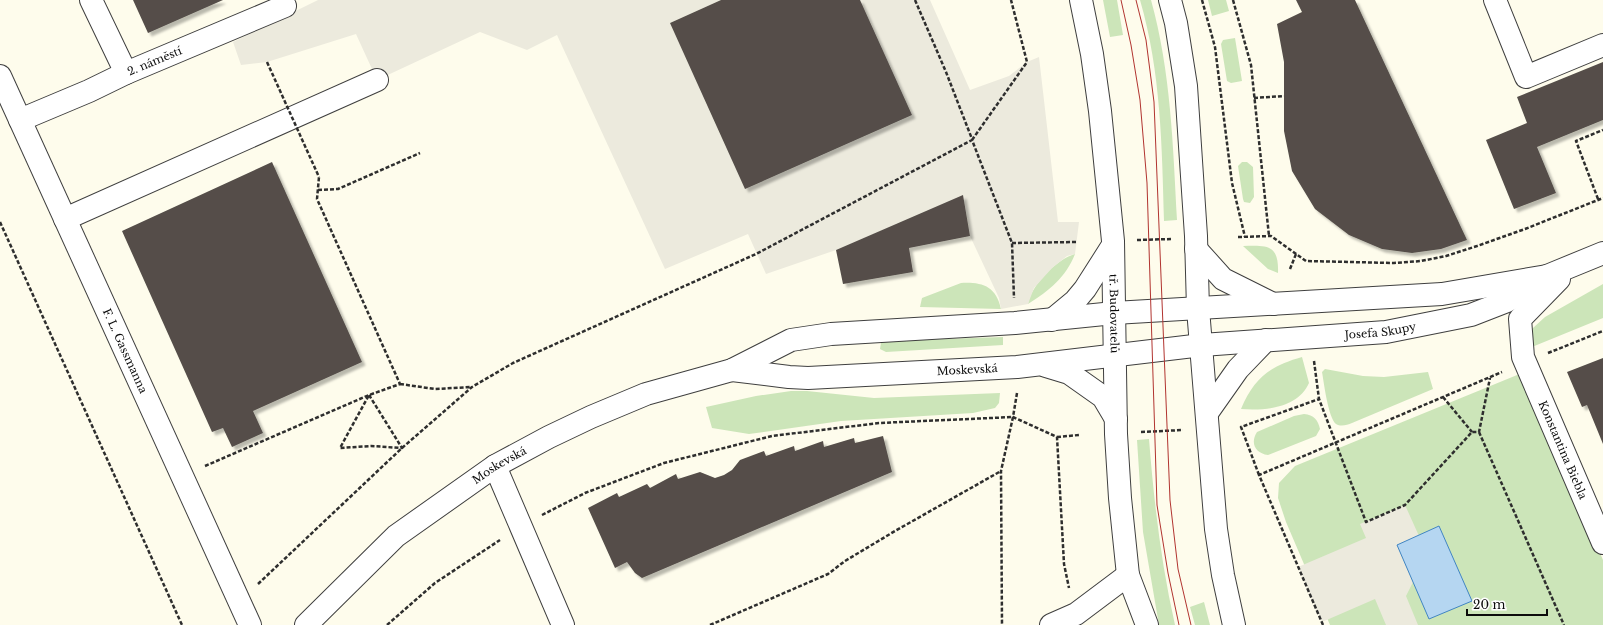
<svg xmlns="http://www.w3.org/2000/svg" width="1603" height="625" viewBox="0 0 1603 625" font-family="'Libre Baskerville',serif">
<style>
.green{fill:#cce5b9}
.plaza{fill:#eceadd}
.water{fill:#b5d6f1;stroke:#4185c3}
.building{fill:#544e49;filter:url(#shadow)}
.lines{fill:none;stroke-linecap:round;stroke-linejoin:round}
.minor-casing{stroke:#3f3f3f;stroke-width:24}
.path{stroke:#2e2e2e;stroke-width:2.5;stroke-dasharray:4 2;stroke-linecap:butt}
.minor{stroke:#fff;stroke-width:22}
.tram{stroke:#b1332f;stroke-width:1}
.path-bridge{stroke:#2e2e2e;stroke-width:2.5;stroke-dasharray:4 2;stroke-linecap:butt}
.labels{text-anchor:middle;stroke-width:4;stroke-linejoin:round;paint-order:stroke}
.street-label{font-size:11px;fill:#0c0c0c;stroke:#fff}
</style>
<defs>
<filter id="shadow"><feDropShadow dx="3.5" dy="3.5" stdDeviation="1" flood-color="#0004"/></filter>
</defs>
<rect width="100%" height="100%" fill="#fefcec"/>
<path class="green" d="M1103,0H1117L1123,35L1110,37Z
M1140,0H1151C1171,72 1173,146 1177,220L1164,221C1162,147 1161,72 1140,0Z
M1208,0H1226L1229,11L1212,16Z
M1235,38L1242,81L1231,83L1227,81L1221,44L1223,40Z
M1242,162H1247L1253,167L1254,197L1250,203L1244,202L1243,199L1238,166Z
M1243,246C1268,245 1279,245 1278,273L1268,269Z
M1075,254C1066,277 1049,291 1028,304C1031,285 1057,259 1075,254Z
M961,283C982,282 996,286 1001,309L920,307L922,298Z
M1603,284V318L1527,349L1533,328L1545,317Z
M1003,337V345L886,352L880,349L881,343L884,341Z
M1302,357L1309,383C1298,408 1265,411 1241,409C1254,378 1270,366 1302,357Z
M1325,369L1363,376L1384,377L1428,372L1433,389L1352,423C1347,425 1341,427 1336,424C1328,417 1324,383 1322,372Z
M1522,373L1603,560V625H1330L1286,522L1278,498L1279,483L1295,466Z
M791,391H807L874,398L1000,393L999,403L995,408L973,413L841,421L749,434L712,428L706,407L756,396Z
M1304,414C1314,415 1318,420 1320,429L1316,436L1268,455C1255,453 1250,443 1257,432L1294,416Z
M1149,439C1154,502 1161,563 1175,625H1159L1143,532L1137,440Z
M1204,602L1210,625H1195L1190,607Z"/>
<path class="plaza" d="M318,0H721L670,23L860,0H930L970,90L1009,76L1027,62L1039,57L1058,222H1079L1075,254L1067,256L1052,268L1034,288L1028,304L1001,309L999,298L970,236L963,196L836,250L766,274L748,234L665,269L557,35L527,50L480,32L377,80L356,34L267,62L241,65L233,42Z
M1405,505L1419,536L1397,545L1413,582L1406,596L1418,625H1386L1375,599L1322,622L1298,567L1366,538L1360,524Z"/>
<path class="water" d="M1439,526L1472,601L1429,619L1397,545Z"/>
<path class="building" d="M133,0H223L148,33Z
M721,0H860L912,115L745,189L670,23Z
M1296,0H1355L1467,240L1441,249L1412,253L1382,249L1349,235L1315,209L1292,171L1284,131V62L1277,24L1302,12Z
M1603,62V120L1537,147L1556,193L1514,209L1486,140L1527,123L1517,97Z
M272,162L362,362L253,411L263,433L232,447L223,428L212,432L122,231Z
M963,195L970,236L909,248L913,272L843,284L836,250Z
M1603,358V444L1587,405L1582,407L1567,372Z
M883,436L892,472L642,578L635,573L627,562L615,568L588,508L617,493L619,497L647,484L650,488L676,474L678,479L700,472L715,478L724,475L732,470L740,460L764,451L766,456L794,446L795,451L823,441L824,447L854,438L855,443Z"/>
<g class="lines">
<g class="minor-casing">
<g id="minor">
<path d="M91,0L126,73"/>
<path id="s1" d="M1081,0L1092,54L1100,111L1113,241L1116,434L1120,498L1128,575L1147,625"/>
<path d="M1170,0L1176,23L1186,86L1196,236L1198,309L1216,529L1223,575L1234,625"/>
<path d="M1495,0L1526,77L1603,45"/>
<path id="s2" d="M0,76L250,625"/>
<path id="s3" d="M20,120L89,91L126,73L285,6L282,0"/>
<path d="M65,219L377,80"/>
<path d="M1196,249L1223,279L1273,304"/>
<path id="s4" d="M1559,279L1520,319L1523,357L1603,543"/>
<path d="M1052,320L1075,301L1085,289L1113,245"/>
<path d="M1046,366L1069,373L1103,397L1116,419"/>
<path id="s5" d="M732,370L789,377L808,378L1017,367L1202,345L1386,332L1471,315L1507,301L1547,276L1603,253"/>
<path d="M1207,413L1238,369L1266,340"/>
<path d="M495,466L563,625"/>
<path id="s6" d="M306,625L396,536L495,466L549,437L591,417L646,394L732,370L791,340L831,334L1015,323L1114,313L1442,294L1547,276"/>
<path d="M1051,625L1076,614L1128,575"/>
</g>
</g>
<path class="path" d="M915,0L946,72L972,139
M1202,0L1215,47L1232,183L1245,237
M1233,0L1251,65L1269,236
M1254,98L1284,96
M972,140L1027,62L1011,0
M318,190L338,189L420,153
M1598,199L1576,141L1603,130
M0,222L182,625
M1238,237L1271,236L1306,261L1394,263L1421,261L1446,256L1477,246L1525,229L1603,198
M1137,240L1172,239
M1012,243L1076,242
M1290,269L1296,254
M1548,353L1603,331
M1314,361L1319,399L1366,522L1405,505L1472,432H1479L1490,378
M400,384L435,389L471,387
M1017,393L1013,417L1057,437L1064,564L1069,588
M369,395L402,448L371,446L340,448Z
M1443,397L1472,432
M1141,432L1183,430
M1479,432L1564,625
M1057,437L1079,435
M205,466L369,395L400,384L317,199L319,177
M1259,475L1241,427L1319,399
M542,515L585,493L664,463L772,436L879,423L1013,417L1001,471L1002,625
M258,584L402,448L472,387L513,363L756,254L972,140L1012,243L1014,298
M387,625L435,583L500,540
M710,625L828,574L845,561L895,531L1001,471
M1323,625L1259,475L1502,372"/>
<use href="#minor" class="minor"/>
<path class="tram" d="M1121,0L1131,45L1140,100L1147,183L1157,505L1168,573L1179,625
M1136,0L1146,40L1154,102L1170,500L1178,569L1191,625"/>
<path class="path-bridge" d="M267,62L319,177"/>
</g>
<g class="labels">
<g class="street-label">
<text dy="4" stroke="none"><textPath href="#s3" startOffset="147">2. náměstí</textPath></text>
<text dy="4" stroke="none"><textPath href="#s1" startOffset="316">tř. Budovatelů</textPath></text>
<text dy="4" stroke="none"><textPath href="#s5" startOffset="651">Josefa Skupy</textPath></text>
<text dy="4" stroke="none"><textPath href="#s2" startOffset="302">F. L. Gassmanna</textPath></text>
<text dy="4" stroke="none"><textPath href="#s5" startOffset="236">Moskevská</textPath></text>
<text dy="4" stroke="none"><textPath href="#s4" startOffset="195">Konstantina Biebla</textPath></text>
<text dy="4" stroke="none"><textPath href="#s6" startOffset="252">Moskevská</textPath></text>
</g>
</g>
<path d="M1467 609v6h80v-6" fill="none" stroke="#0c0c0c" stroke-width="2"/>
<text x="1473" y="609" font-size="12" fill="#0c0c0c" stroke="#ffffff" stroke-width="3" paint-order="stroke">20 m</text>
</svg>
